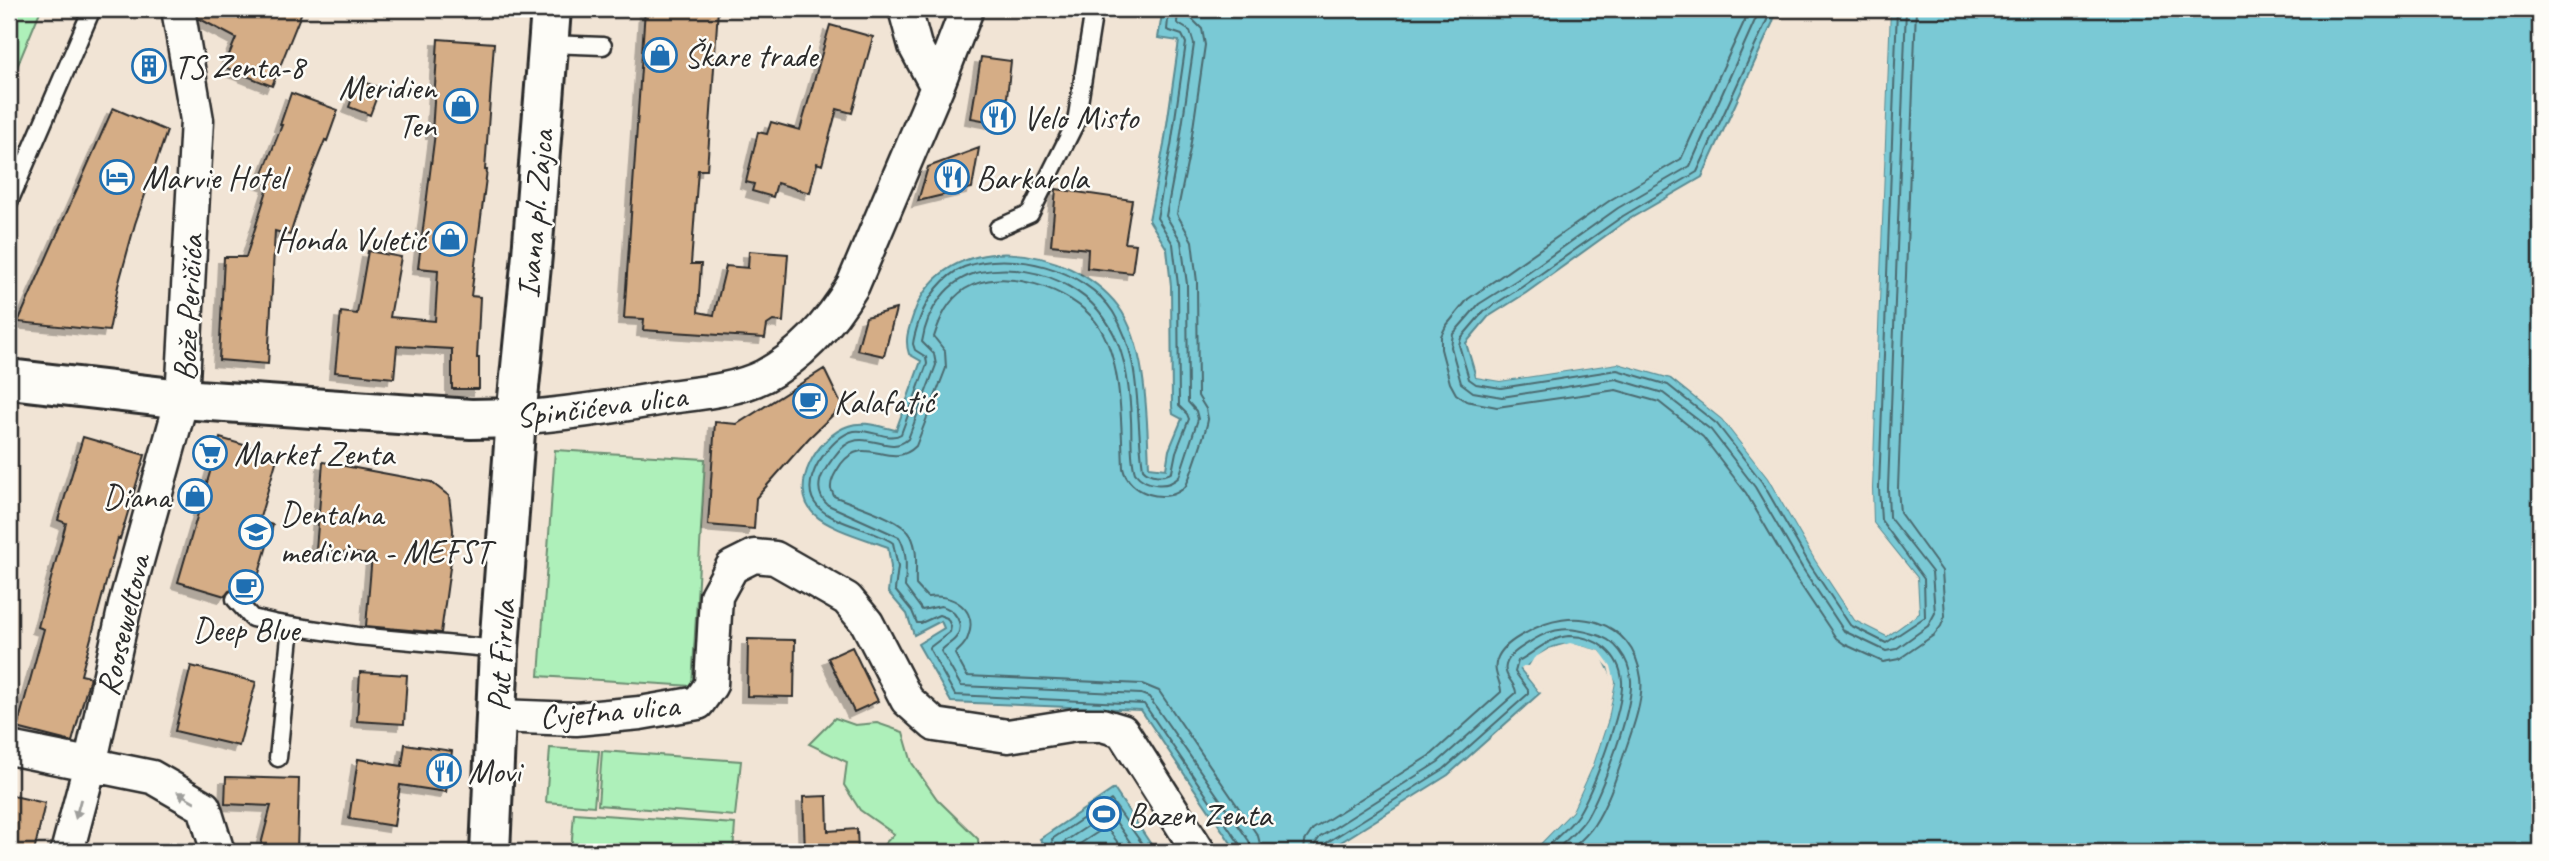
<svg xmlns="http://www.w3.org/2000/svg" width="2549" height="861" viewBox="0 0 2549 861" font-family="Caveat,sans-serif">
<style>
.green{fill:#aef0ba;stroke:#6c8e72;stroke-width:2}
.water{fill:#7ac9d5;stroke:#5a8a91;stroke-width:2}
.pier{fill:#f1e4d5}
.lines{fill:none;stroke-linecap:round;stroke-linejoin:round}
.shore{stroke:#4b6a6f;stroke-width:2}
.building{fill:#d5ad86;stroke:#2b2b2b;stroke-width:2;filter:url(#shadow)}
.service-casing{stroke:#2b2b2b;stroke-width:21}
.minor-casing{stroke:#2b2b2b;stroke-width:37}
.tertiary-casing{stroke:#2b2b2b;stroke-width:44}
.service{stroke:#fdfcf7;stroke-width:16}
.minor{stroke:#fdfcf7;stroke-width:32}
.tertiary{stroke:#fdfcf7;stroke-width:38}
.oneway{fill:#9e9e9b}
.labels{text-anchor:middle;stroke-width:5;stroke-linejoin:round;paint-order:stroke}
.poi-label{font-size:33px;fill:#2b2b2b;stroke:#fdfcf7;text-anchor:start}
.street-label{font-size:33px;fill:#2b2b2b;stroke:#fdfcf7}
</style>
<defs>
<filter id="shadow"><feDropShadow dx="-6" dy="6" stdDeviation="0" flood-color="#0004"/></filter>
</defs>
<rect width="100%" height="100%" fill="#f1e4d5"/>
<filter id="ink" filterUnits="userSpaceOnUse"><feTurbulence type="fractalNoise" baseFrequency=".0143" numOctaves="2"/><feDisplacementMap in="SourceGraphic" scale="14" xChannelSelector="R" yChannelSelector="G"/><feConvolveMatrix kernelMatrix="1 2 1 2 8 2 1 2 1" color-interpolation-filters="sRGB"/></filter>
<g filter="url(#ink)">
<path class="green" d="M9,9H41L10,84H9Z
M555,450L705,459L692,686L539,676Z
M835,718L855,725L877,723L903,732L912,763L937,799L978,839L979,852H877L894,834L860,810L844,785L847,762L809,744Z
M550,748L599,751L594,806L546,802Z
M602,751L741,761L735,816L598,805Z
M574,813L735,824L733,852H571Z"/>
<path class="water" d="M1163,9H1776L1773,22L1702,177L1626,221L1526,293L1488,317L1466,343L1476,377L1500,381L1618,363L1670,378L1722,419L1768,478L1816,561L1855,620L1887,636L1919,613L1917,578L1873,523L1872,488L1890,9H2540V852H1532L1572,811L1593,765L1608,719L1615,682L1600,652C1583,647 1567,640 1549,649C1539,654 1532,665 1521,670L1540,693L1448,775L1325,852H1237L1141,710L951,702L918,644L944,628L941,621L914,635L907,614L888,592L891,567L888,547C867,539 829,529 814,514C787,487 818,436 848,426C864,420 880,427 896,430L921,361L909,354C904,339 909,328 914,313C945,226 1070,244 1118,306C1147,345 1147,419 1149,467L1166,469L1169,450L1182,419L1173,414L1172,407L1171,286L1167,249L1149,220L1164,145L1179,41L1158,38Z
M1114,789L1156,852H1049L1040,839Z"/>
<path class="pier" d="M1887,9H1890L1872,488L1873,523L1917,578L1919,613L1887,636L1855,620L1816,561L1768,478L1722,419L1671,378L1618,363L1500,381L1476,377L1475,363L1479,374L1500,378L1617,359L1672,375L1724,416L1771,476L1819,559L1858,618L1886,632L1915,612L1914,580L1870,523L1868,488Z
M1570,643L1600,651L1611,666L1615,682L1608,719L1593,765L1572,811L1532,852H1528L1569,809L1590,763L1605,718L1612,682L1608,667L1598,655L1570,647L1550,653L1537,661L1532,669H1525L1542,690L1540,693L1521,669L1523,666H1529L1534,658L1549,649Z"/>
<g class="lines">
<path class="shore" d="M1169,9L1167,30L1182,35L1186,43L1171,146L1157,218L1173,244L1178,285L1179,406L1187,414L1189,419L1176,452L1172,472C1164,478 1149,476 1143,469C1135,416 1143,360 1113,312C1086,269 1010,249 964,267C943,276 928,297 920,318C917,327 914,335 913,344L915,350L926,357L927,364L901,434C889,442 869,428 854,431C839,434 826,451 818,463C786,522 862,521 893,543L898,567L895,590L912,611L917,623H921L939,615L947,618L951,626L950,632L929,648L955,695L1144,704L1241,846L1243,852
M1178,9L1177,23L1190,31L1194,44L1179,147L1166,216L1181,241L1187,284L1188,402L1196,411L1198,419L1179,477C1167,489 1145,486 1135,473C1130,457 1132,437 1131,420C1129,366 1119,314 1068,286C1042,271 1010,266 980,272C947,279 927,310 922,342L934,354L936,365L908,439C886,459 861,419 834,457C829,464 822,472 820,481C818,490 821,499 828,505L899,537C908,552 906,570 905,587L922,610L941,606C954,609 965,623 957,636C953,643 945,645 941,651L961,686L1141,694L1149,697L1249,841L1252,852
M1189,9V16L1202,29L1205,45L1190,149L1177,214L1192,241L1197,282L1198,396L1206,409L1208,419C1208,425 1188,484 1185,487C1166,506 1128,493 1123,468C1121,424 1123,358 1096,322C1072,289 1002,265 965,289C948,300 940,318 934,337L945,351L946,368L916,446C890,472 865,432 841,464C836,472 830,480 831,489L834,496C853,505 902,518 911,536C919,552 915,569 916,585L927,597C952,593 979,609 968,637C966,645 959,649 955,654L967,676L1142,684L1159,691L1258,836L1262,852
M1750,9L1681,159L1612,199L1468,299L1446,326L1441,336V349L1450,383L1456,394L1466,401L1497,407L1616,390L1659,402L1703,437L1746,493L1794,575L1836,638L1844,644L1883,662L1899,659L1934,635L1941,626L1945,616L1942,571L1900,513L1898,488L1916,9
M1760,9L1690,166L1618,208L1517,280L1479,304L1453,334L1451,347L1461,383L1473,392L1502,397L1616,379L1663,393L1711,430L1755,487L1803,569L1844,631L1886,651L1896,649L1928,626L1935,613L1932,572L1889,517L1888,488L1906,9
M1769,9L1767,20L1697,172L1623,216L1522,287L1484,311L1461,338L1459,345L1469,379L1476,384L1501,388L1617,370L1668,385L1717,424L1762,482L1810,565L1850,625L1886,643L1925,617L1924,579L1881,520L1879,488L1897,9
M1054,852L1052,839L1111,800L1148,852
M1063,852L1064,842L1109,812L1137,852
M1074,852L1075,847L1106,827L1125,852
M1304,852L1305,841L1313,829L1432,754L1501,692C1501,680 1491,671 1498,657C1503,646 1516,638 1526,633C1572,605 1633,618 1641,678C1644,699 1632,731 1625,751C1617,775 1608,804 1594,825C1588,835 1577,844 1568,852
M1314,852L1315,844L1320,837L1438,762L1516,693C1516,683 1503,677 1506,665C1509,653 1524,646 1533,640C1555,627 1570,627 1594,634C1615,639 1629,658 1631,680C1633,711 1602,790 1587,817C1579,830 1564,842 1554,852
M1323,852L1326,843L1444,769L1528,694V690L1515,672L1518,661C1534,653 1549,637 1570,636C1596,636 1620,654 1622,681C1624,708 1593,790 1579,813C1570,828 1553,840 1541,852"/>
</g>
<path class="building" d="M197,9H303L272,86L224,67L236,38L198,18Z
M645,9H718L707,170H698L691,264H701L698,312L714,315L726,266L748,268L749,251L788,254L783,322L773,321L767,325L765,338L643,330L644,319L624,318Z
M830,25L873,37L852,113L837,109L822,165L817,163L810,193L777,183L773,197L752,191L754,184L746,182L758,132L767,134L771,122L800,130Z
M438,39L494,43L485,170H487L471,296L480,297L477,358H479V389H452V349L397,346L394,378L335,372L341,312L357,314L368,251L401,257L390,317L435,321L438,270L418,268L435,133H432Z
M981,57L1011,61L1004,124L971,118Z
M359,80L380,88L370,115L349,107Z
M291,93L338,110L327,141L325,140L302,197L290,235L275,231L268,364L219,360L224,257H246L269,184L260,181L282,125H280Z
M113,108L167,131L135,224L118,286L109,331L18,322Z
M979,148L972,188L918,201L928,167Z
M1056,189L1132,200L1125,243L1136,244L1132,273L1087,268L1088,249L1051,245Z
M896,309L884,356L857,350L866,317Z
M824,369L842,406L809,438L756,498L754,529L708,525L715,422L737,424Z
M83,437L145,455L120,539L118,538L81,675L90,677L72,742L17,728L44,629L38,627L66,523L58,520Z
M220,438L278,455L259,521L273,525L251,601L238,589L229,591L225,596L178,582Z
M323,462L431,482L449,496L453,530L452,553L441,633L366,626L372,555L316,550Z
M748,639L795,640L794,697L747,696Z
M852,647L878,701L854,712L828,658Z
M191,666L256,682L239,746L175,731Z
M360,672L407,675L404,724L357,721Z
M405,744L452,751L446,792L400,785L394,826L349,819L358,759L402,766Z
M226,777L299,779L297,852H259L271,806L225,804Z
M9,795L45,803L34,852H9Z
M827,796L828,831L857,829L858,852H805L803,797Z"/>
<g class="lines">
<g class="service-casing">
<path id="service" d="M548,44L603,46
M9,202L92,9
M998,228L1030,214L1076,122L1094,9
M235,599L252,618L278,624L357,636L499,649
M278,758L291,626"/>
</g>
<g class="minor-casing">
<path id="minor" d="M905,9L915,46L937,87
M516,418C567,414 619,406 670,397C701,393 736,390 764,376C803,355 831,322 853,285L937,87L967,9
M497,716L576,719L640,713L698,703L711,685L716,596L732,567L754,556L775,558L847,599L867,623L907,700L935,725L1008,736L1076,725H1102L1122,731L1199,852
M9,748L152,777L204,807L218,852
M67,852L90,765L126,601L182,399L197,120L178,9"/>
</g>
<g class="tertiary-casing">
<path id="tertiary" d="M9,379L182,399L471,419L516,418
M490,852L499,649L516,418L532,255L551,9"/>
</g>
<use href="#service" class="service"/>
<use href="#minor" class="minor"/>
<use href="#tertiary" class="tertiary"/>
</g>
<defs><path id="oneway-solid" d="M-6-.8H1V-3.2L6.5 0L1 3.2V.8H-6Z" transform="scale(1.75)"/></defs>
<g class="oneway">
<use href="#oneway-solid" transform="translate(186 797) rotate(-150)"/>
<use href="#oneway-solid" transform="translate(78 809) rotate(105)"/>
</g>
</g>
<defs>
<g id="shop-ring" transform="scale(1.75)"><circle r="9.5" fill="#fdfcf7" stroke="#1f6fb2" stroke-width="1.5"/><path d="M-5-2.5h2.3a2.7 3.5 0 0 1 5.4 0H5L5.5 6h-11ZM-1.5-2.5h3a1.5 2.3 0 0 0-3 0Z" fill="#1f6fb2"/></g>
<g id="building-ring" transform="scale(1.75)"><circle r="9.5" fill="#fdfcf7" stroke="#1f6fb2" stroke-width="1.5"/><path d="M-4-6H4V6H1V3H-1V6H-4ZM-2.5-4.3h1.7v1.8h-1.7ZM.8-4.3h1.7v1.8H.8ZM-2.5-1h1.7V.8h-1.7ZM.8-1h1.7V.8H.8Z" fill="#1f6fb2"/></g>
<g id="restaurant-ring" transform="scale(1.75)"><circle r="9.5" fill="#fdfcf7" stroke="#1f6fb2" stroke-width="1.5"/><path d="M-5-6h1v4h1v-4h1v4h1v-4h1v5L-1.5 .5V6h-2V.5L-5-1ZM5-6V6H3V1.5H1.5Q1.5-4 5-6Z" fill="#1f6fb2"/></g>
<g id="hotel-ring" transform="scale(1.75)"><circle r="9.5" fill="#fdfcf7" stroke="#1f6fb2" stroke-width="1.5"/><path d="M-6-4.5h1.5V1H6V5H4.5V3h-9V5H-6ZM-4 0a1.8 1.8 0 1 1 3.6 0ZM.5 0V-2.5h3Q6-2.5 6 0Z" fill="#1f6fb2"/></g>
<g id="cafe-ring" transform="scale(1.75)"><circle r="9.5" fill="#fdfcf7" stroke="#1f6fb2" stroke-width="1.5"/><path d="M-5.5-4.5H6V0H3Q3 3.5 0 3.5H-2.5Q-5.5 3.5-5.5 0ZM3-3.2v2h1.7v-2ZM-6 4.5H4V6H-6Z" fill="#1f6fb2"/></g>
<g id="supermarket-ring" transform="scale(1.75)"><circle r="9.5" fill="#fdfcf7" stroke="#1f6fb2" stroke-width="1.5"/><path d="M-6-5.5h2.5l.6 2H6L4.5 2H-2.5L-4.4-4H-6ZM-1.5 3.2a1.3 1.3 0 1 0 .1 0ZM3 3.2a1.3 1.3 0 1 0 .1 0Z" fill="#1f6fb2"/></g>
<g id="university-ring" transform="scale(1.75)"><circle r="9.5" fill="#fdfcf7" stroke="#1f6fb2" stroke-width="1.5"/><path d="M0-5L7-2L0 1L-7-2ZM-4 1L0 2.5L4 1V4Q0 6-4 4Z" fill="#1f6fb2"/></g>
<g id="stadium-ring" transform="scale(1.75)"><circle r="9.5" fill="#fdfcf7" stroke="#1f6fb2" stroke-width="1.5"/><path d="M0-5a6.5 5 0 1 0 0 10a6.5 5 0 1 0 0-10ZM-3.5-1.8h7v3.6h-7Z" fill="#1f6fb2"/></g>
</defs>
<g fill-rule="evenodd">
<use href="#shop-ring" x="660" y="55"/>
<use href="#building-ring" x="149" y="66"/>
<use href="#shop-ring" x="461" y="106"/>
<use href="#restaurant-ring" x="998" y="117"/>
<use href="#hotel-ring" x="117" y="177"/>
<use href="#restaurant-ring" x="952" y="177"/>
<use href="#shop-ring" x="450" y="239"/>
<use href="#cafe-ring" x="810" y="401"/>
<use href="#supermarket-ring" x="210" y="453"/>
<use href="#shop-ring" x="195" y="496"/>
<use href="#university-ring" x="256" y="532"/>
<use href="#cafe-ring" x="246" y="587"/>
<use href="#restaurant-ring" x="444" y="771"/>
<use href="#stadium-ring" x="1104" y="814"/>
</g>
<g class="labels">
<g class="poi-label">
<text x="684" y="67">Škare trade</text>
<text x="174" y="78">TS Zenta-8</text>
<text x="436" y="99" text-anchor="end">Meridien<tspan x="436" dy="38">Ten</tspan></text>
<text x="1023" y="129">Velo Misto</text>
<text x="142" y="189">Marvie Hotel</text>
<text x="976" y="189">Barkarola</text>
<text x="426" y="251" text-anchor="end">Honda Vuletić</text>
<text x="834" y="413">Kalafatić</text>
<text x="234" y="465">Market Zenta</text>
<text x="170" y="508" text-anchor="end">Diana</text>
<text x="280" y="525">Dentalna<tspan x="280" dy="38">medicina - MEFST</tspan></text>
<text x="246" y="641" text-anchor="middle">Deep Blue</text>
<text x="468" y="783">Movi</text>
<text x="1128" y="826">Bazen Zenta</text>
</g>
<g class="street-label">
<text transform="translate(534 214) rotate(-85)" y="12">Ivana pl. Zajca</text>
<text transform="translate(187 308) rotate(-87)" y="12">Bože Peričića</text>
<text transform="translate(601 405) rotate(-7)" y="12">Spinčićeva ulica</text>
<text transform="translate(122 625) rotate(-77)" y="12">Rooseweltova</text>
<text transform="translate(500 656) rotate(-87)" y="12">Put Firula</text>
<text transform="translate(609 710) rotate(-5)" y="12">Cvjetna ulica</text>
</g>
</g>
<rect width="2549" height="861" fill="none" stroke="#fdfcf7" stroke-width="35"/>
<rect x="18" y="18" width="2514" height="826" fill="none" stroke="#2b2b2b" stroke-width="2.5" filter="url(#ink)"/>
</svg>
